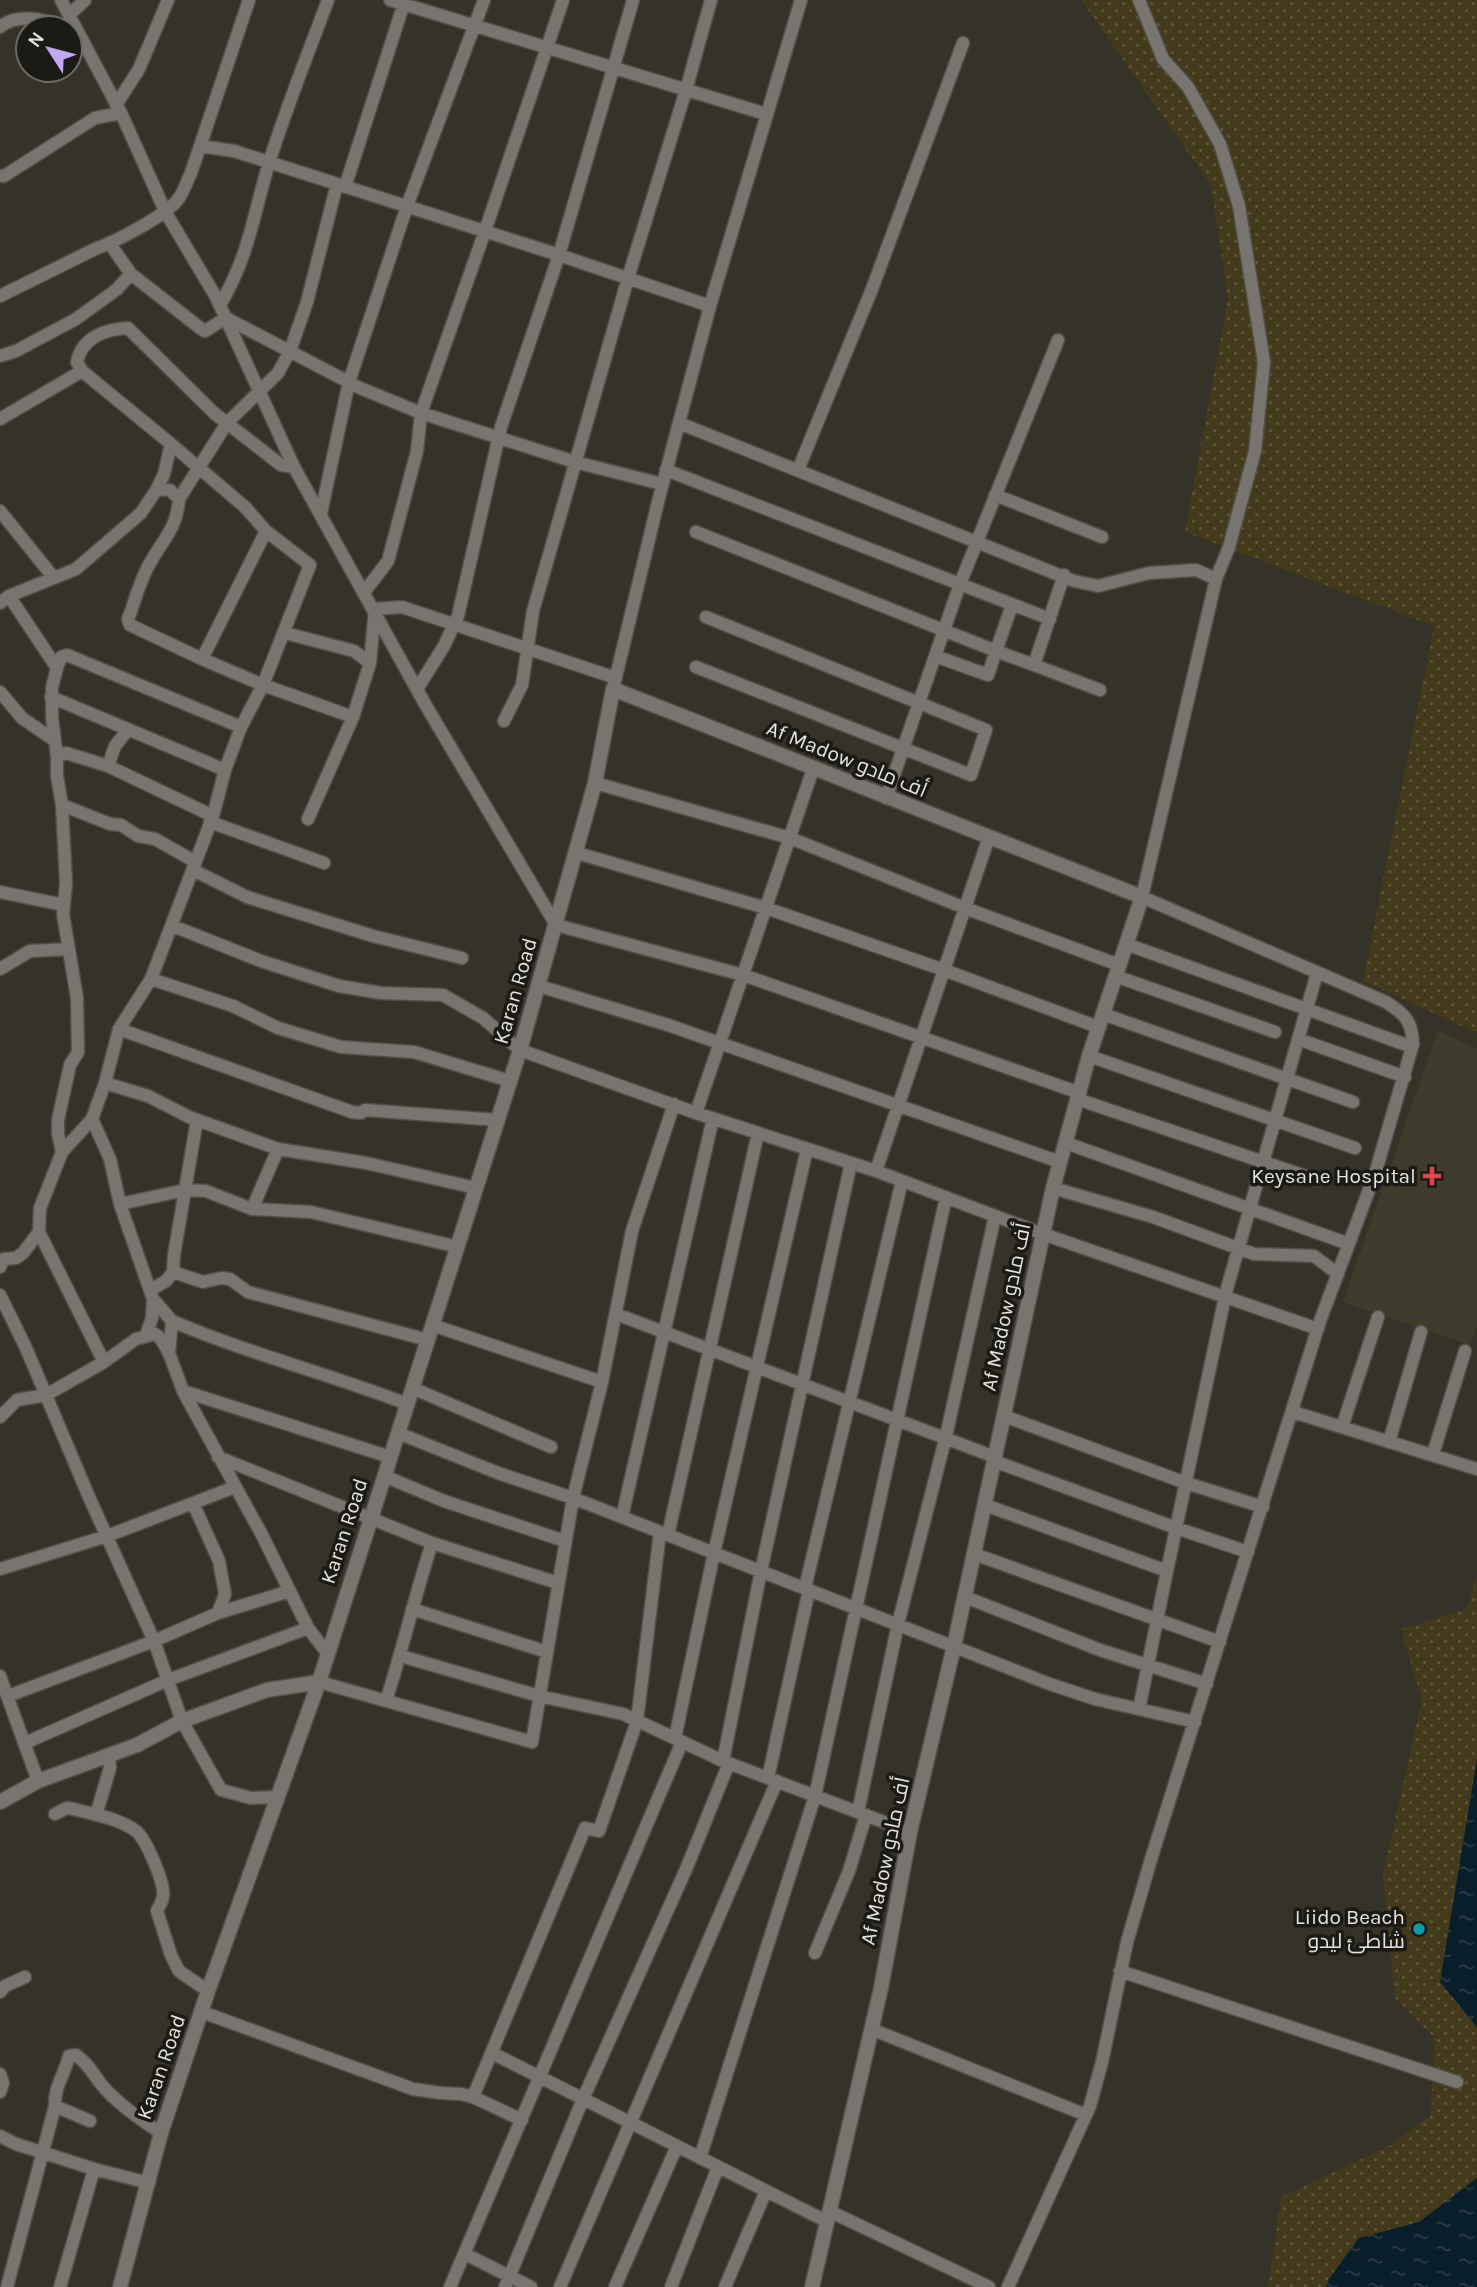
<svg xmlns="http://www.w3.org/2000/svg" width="1477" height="2287" viewBox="0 0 1477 2287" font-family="Karla,Cairo,sans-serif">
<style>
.built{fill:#403c2b}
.sand{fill:url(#sand-dots)}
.water{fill:url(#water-ripples)}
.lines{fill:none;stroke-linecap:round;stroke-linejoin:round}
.minor-casing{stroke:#514f45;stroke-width:15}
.tertiary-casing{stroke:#514f45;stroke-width:17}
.minor{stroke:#787570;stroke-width:12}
.tertiary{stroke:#787570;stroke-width:14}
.health-dot{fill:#e0444e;stroke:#1b1a15;stroke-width:2.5}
.culture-dot{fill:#0f9aa8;stroke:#1b1a15;stroke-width:2.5}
.labels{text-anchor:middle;stroke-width:7;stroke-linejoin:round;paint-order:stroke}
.street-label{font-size:21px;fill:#e5e3dc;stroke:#1b1a15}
.poi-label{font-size:21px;fill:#e5e3dc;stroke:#1b1a15;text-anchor:end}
</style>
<defs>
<pattern id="sand-dots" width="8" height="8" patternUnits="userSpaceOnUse" patternTransform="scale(1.75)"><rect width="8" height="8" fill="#423a1a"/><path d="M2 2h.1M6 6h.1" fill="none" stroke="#5d563b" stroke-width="1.8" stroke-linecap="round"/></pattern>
<pattern id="water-ripples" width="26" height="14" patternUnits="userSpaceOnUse" patternTransform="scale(1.75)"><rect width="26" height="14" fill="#081e2a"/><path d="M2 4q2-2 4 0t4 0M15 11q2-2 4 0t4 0" fill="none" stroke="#2c3f48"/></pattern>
</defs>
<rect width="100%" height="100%" fill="#353328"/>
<path class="built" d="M1438,1031L1477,1049V1326L1470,1345L1343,1302Z"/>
<path class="sand" d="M1081,0H1477V1033L1363,981L1434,626L1185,532L1228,299L1211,185Z
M1477,1576V1759L1440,1982L1477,2027V2178L1419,2222L1359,2238L1329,2279L1326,2287H1268L1281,2197L1391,2145L1431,2115L1434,2037L1395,1998L1383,1875L1422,1700L1401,1629L1467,1609Z"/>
<path class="water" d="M1477,1759V2027L1440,1982Z
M1477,2178V2287H1326L1329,2279L1359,2238L1419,2222Z"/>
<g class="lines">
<g class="minor-casing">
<path id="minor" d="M61,0L121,113L166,213L216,297L294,467L425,704L556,925L743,975L1080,1093
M390,0L766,114
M69,15L85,0
M0,27C20,10 53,23 76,29
M116,105L139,69L168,0
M200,146L234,151L559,255L710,306
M0,176H4L95,118L121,113
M345,187L405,0
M110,244L131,274L200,328L205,331L226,318L360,388L421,413L485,231L563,0
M0,296L95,249C115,242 169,214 179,198C184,191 187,181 191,173L249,0
M220,305C249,256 253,216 269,163C286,108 308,54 328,0
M0,356L16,351L76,319L116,290L131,274
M82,371L171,444
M0,419L82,371L77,362C82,337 106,329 128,328L214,413L281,465L294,467
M679,423L1074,581L1098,586L1149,573L1196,570L1216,579
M666,470L1050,619
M798,470L872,289L963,43
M157,489L170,490L179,499C177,529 163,539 150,563C141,578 136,597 130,614L128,619L130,625L202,659L263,685L353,717
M995,495L1102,537
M179,499L227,423L278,373L290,351L307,302L337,184
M0,511L54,578
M321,513L349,382L407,206L484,0
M696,532L996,651L1012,605
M365,591L388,561L417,451L421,413L575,462L662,484
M9,596L57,668L52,687V718L57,757V776L62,805L66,883L63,914L77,998L78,1052L70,1065L58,1120V1134L62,1152
M0,603L9,596L76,569L141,513L157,489L164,474L171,444L245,507L266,531L310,565L263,685L241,727L225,770L213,816L151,979L119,1029L105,1083L92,1119L62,1152L40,1208L39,1232L23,1253L16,1258L4,1259L0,1267
M285,633L354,651L370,663
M935,656L988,675L996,651L1034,665L1064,575
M202,659L266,531
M1034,665L1100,690
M696,667L971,775L986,730L706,617
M57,668L61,657L67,655L241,727
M417,689L444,646L458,616L501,427L559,255L633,0
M613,689L658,502L710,306L801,0
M0,692L22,718L54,740
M51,697L225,770
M504,721L522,685L533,611L628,278L686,90L711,0
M127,731L115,746L108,766L213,816
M57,757L66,753L108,766
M595,783L790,838L965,908L1119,965
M886,798L960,584L1058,340
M62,805L110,824L121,825L138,836L155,839L194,861
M308,819L353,717L370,663L375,609L402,607L616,678
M210,822L324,863
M577,853L766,908L944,970L1098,1027
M193,870L247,897L373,936L462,958
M0,892L64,905
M173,926L261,961L339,986L381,993L443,995L483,1018L520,1050L696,1113L876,1171L1043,1234L1318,1329
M1126,944L1412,1047
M0,969L30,951L69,949
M1115,976L1275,1032
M151,979L233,1006L278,1028L341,1047L414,1052L510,1081
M539,986L668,1025L1060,1162
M1103,1014L1353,1102
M119,1029L352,1112L361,1113L365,1110L498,1120
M1298,1039L1405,1077
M1089,1056L1355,1148
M105,1083L148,1096L189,1117L278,1149L366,1163L476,1188
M1077,1099L1317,1180
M696,1113L813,769
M92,1119L110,1159L120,1204L153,1299L152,1318L146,1335
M1066,1143L1349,1244
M876,1171L989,837
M1053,1188L1153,1217L1254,1254L1314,1256L1338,1274
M120,1204L185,1190L206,1191L252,1209L311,1212L458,1247
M252,1209L278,1149
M39,1232L104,1362
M173,1272L203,1282L221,1278L230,1279L248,1292L428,1340
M150,1290L166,1281L173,1272L174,1255L197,1120
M0,1295L26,1348L89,1497L154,1641L182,1721L221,1790L251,1798L276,1797
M153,1299L172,1321L169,1353
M616,1314L995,1457
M172,1321C249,1354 330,1374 407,1404
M432,1325L602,1382
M412,1388L551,1447
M183,1391L390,1457
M1293,1412L1477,1469
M1004,1416L1186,1483L1263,1507
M0,1417L17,1400L46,1395L104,1362L136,1339L155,1334L161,1339L169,1353L183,1391L262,1535L308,1628L328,1654
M1342,1427L1378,1317
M398,1433L498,1473L573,1498L1047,1683L1095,1699L1195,1722
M1389,1442L1421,1332
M1433,1454L1465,1351
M218,1457L432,1543C415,1595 403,1648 386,1701
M994,1461L1176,1528L1248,1552
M384,1476L444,1501L565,1541
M193,1503L219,1561L225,1594L218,1613
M985,1505L1167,1571L1226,1292L1317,973
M622,1517L713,1118
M668,1535L758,1133
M432,1543L558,1583
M974,1554L1220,1642
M0,1569L107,1536L235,1487
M805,1588L902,1181
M965,1597L1100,1650L1207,1684
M412,1609L547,1652
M401,1656L539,1696L623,1714L723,1761L910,1832
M0,1676L38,1781
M319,1682L532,1742L573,1498L602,1382L632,1231L674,1104
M8,1696L154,1641L218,1613L290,1591
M1139,1709L1167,1571
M675,1738L714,1553L807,1149
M25,1743L168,1680L308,1628
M723,1761L761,1571L851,1163
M768,1778L809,1590
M858,1812L898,1624L946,1436L995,1216
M55,1814L67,1808L74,1809C95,1815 118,1818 136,1831C146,1839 165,1883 163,1896C163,1901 159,1906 157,1911L171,1955L179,1971L208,1991
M96,1815L110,1768L109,1756
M815,1953L849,1871L866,1815
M1120,1971L1457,2082
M0,1992L5,1986L25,1977
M202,2012L413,2089L441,2093L461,2094L473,2097L522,2120
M871,2029L1086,2115
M492,2053L826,2221
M0,2074L3,2083L0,2092
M473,2097L585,1828L599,1831L637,1721L660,1532
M55,2106L90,2121
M0,2136L16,2144L94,2169L60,2287
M700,2158L815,1796L946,1197
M94,2169L149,2183
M829,2211L989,2287
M465,2254L531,2287
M7,2287L55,2106C54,2086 65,2074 69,2056L76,2055C90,2066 91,2071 101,2084C116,2103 141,2120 161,2133
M450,2287L682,1742
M505,2287L583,2099L687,1867L729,1763
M560,2287L777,1781
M615,2287L677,2146
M671,2287L718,2167
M725,2287L766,2191
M1008,2287L1090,2106L1102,2062L1127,1942L1152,1856L1320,1321L1375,1174L1413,1044C1412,1021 1405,1014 1386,1002L1142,897L1216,579L1229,547L1255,451L1264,362L1239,206L1220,144L1188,87L1163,59L1139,0"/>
</g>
<g class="tertiary-casing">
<path id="tertiary" d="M0,1802L38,1781L137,1745L182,1721L267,1690L319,1682
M120,2287L161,2133L208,1991L319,1682L520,1050L595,783L613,689L1142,897L1089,1056L1053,1188L954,1646L910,1832L881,1988L812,2287"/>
</g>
<use href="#minor" class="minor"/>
<use href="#tertiary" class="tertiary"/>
</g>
<path class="health-dot" d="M1428.5 1165.5h7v7h7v7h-7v7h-7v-7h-7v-7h7z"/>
<circle class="culture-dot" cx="1419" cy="1929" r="7"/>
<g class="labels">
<g class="street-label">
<text transform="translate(847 759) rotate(22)" y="7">Af Madow أف مادو</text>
<text transform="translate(515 991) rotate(-74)" y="7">Karan Road</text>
<text transform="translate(1006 1307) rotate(-78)" y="7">Af Madow أف مادو</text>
<text transform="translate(344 1531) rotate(-72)" y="7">Karan Road</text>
<text transform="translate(885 1861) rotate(-78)" y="7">Af Madow أف مادو</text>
<text transform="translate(161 2067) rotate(-71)" y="7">Karan Road</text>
</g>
<g class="poi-label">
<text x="1416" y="1183">Keysane Hospital</text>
<text x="1405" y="1924">Liido Beach<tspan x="1405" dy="24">شاطئ ليدو</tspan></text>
</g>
</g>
<g transform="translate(49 49) rotate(306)"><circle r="33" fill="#1b1a15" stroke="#6c6a65" stroke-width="2"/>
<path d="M0-5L12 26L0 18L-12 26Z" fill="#c2a7f2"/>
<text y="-10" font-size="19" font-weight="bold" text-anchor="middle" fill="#e5e3dc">N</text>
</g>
</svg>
